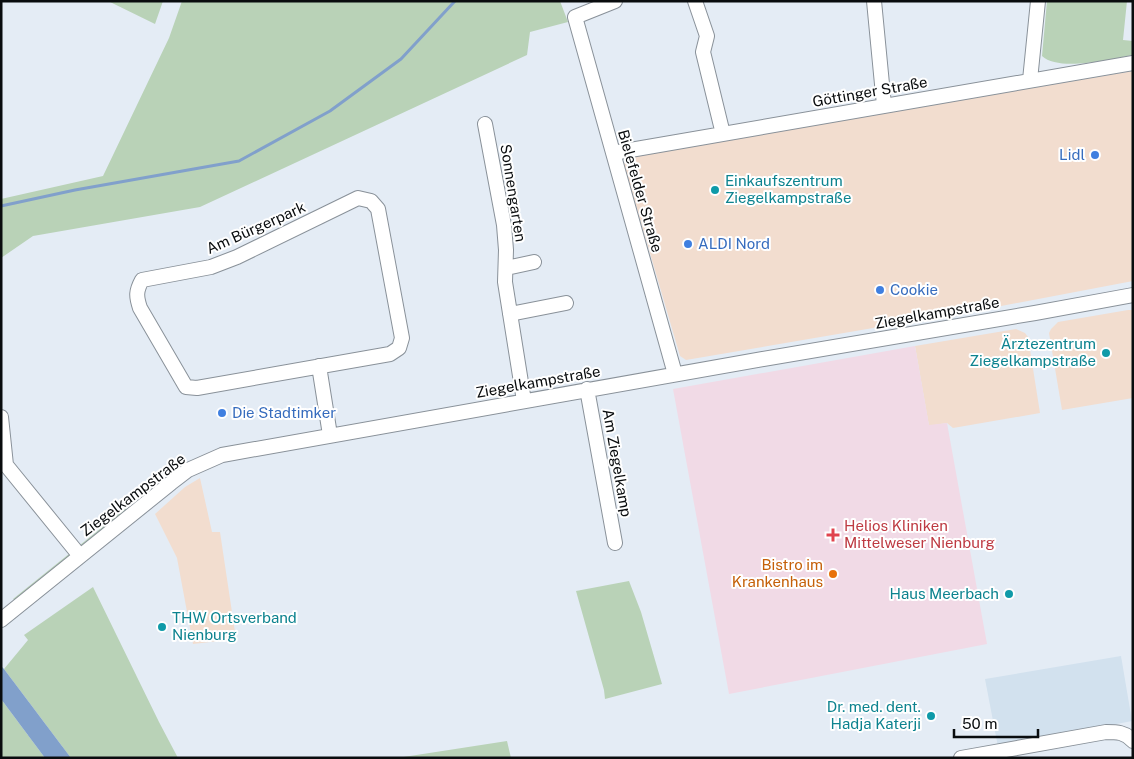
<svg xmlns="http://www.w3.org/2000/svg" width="1134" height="759" viewBox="0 0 1134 759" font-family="'Public Sans',sans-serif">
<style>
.commercial{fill:#f2ddcf}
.built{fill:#d2e1ee}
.medical{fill:#f1dae6}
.green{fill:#b9d2b7}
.water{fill:#81a0cb}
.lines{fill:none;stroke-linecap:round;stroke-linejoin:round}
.stream{stroke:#81a0cb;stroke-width:3}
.minor-casing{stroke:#899199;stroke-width:16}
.minor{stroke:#fff;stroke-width:14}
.shop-dot{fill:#3f7fe0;stroke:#fff;stroke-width:2}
.culture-dot{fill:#0f9aa8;stroke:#fff;stroke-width:2}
.health-dot{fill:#e0444e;stroke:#fff;stroke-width:2}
.food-dot{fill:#e8710a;stroke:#fff;stroke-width:2}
.labels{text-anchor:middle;stroke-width:4;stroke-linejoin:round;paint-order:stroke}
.street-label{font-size:15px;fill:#090c0e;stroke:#fff}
.shop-label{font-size:15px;fill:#366cbe;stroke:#fff;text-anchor:start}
.culture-label{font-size:15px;fill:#0d838f;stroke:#fff;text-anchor:end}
.health-label{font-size:15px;fill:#be3a42;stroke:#fff;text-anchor:start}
.food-label{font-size:15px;fill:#c56008;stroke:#fff;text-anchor:end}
</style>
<rect width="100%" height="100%" fill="#e4ecf5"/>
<path class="commercial" d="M1133,71V281L996,307L686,360L680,356L624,164L629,156Z
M1128,310H1133V398L1062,410L1049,333L1051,329L1058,322Z
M1016,329L1025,333L1028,337L1040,413L953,428L947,423L929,426L915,346Z
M200,478L212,532H220L236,639L193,644L177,558L155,514L185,487Z"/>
<path class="built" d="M1121,656L1132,721L998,747L985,679Z"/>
<path class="medical" d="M915,346L929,425L947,423L987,644L729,694L673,389Z"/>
<path class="green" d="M108,1H163L155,24Z
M182,1H560L568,22L530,32L527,55L200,207L33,236L1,258V199L103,176L169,38Z
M1047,1H1127L1123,40L1133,41V55C1111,59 1059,72 1042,56Z
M126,508L127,509L14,600L13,599Z
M629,581L641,612L662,684L605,699L604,690L576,591Z
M93,587L159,722L178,758H71L4,669L28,640L24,635Z
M1,699L45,758H1Z
M507,741L511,758H397Z"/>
<path class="water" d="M1,666L4,669L71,758H45L1,699Z"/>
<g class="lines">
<path class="stream" d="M1,206L75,190L239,161L330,111L401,59L455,1"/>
<g class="minor-casing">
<path id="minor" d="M615,1L575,17L675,374
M695,1L707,36L703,52L723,134
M874,1L884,105
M1030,80L1038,1
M485,124L504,225L506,250L505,282L524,401
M613,153L1133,63
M358,198L371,201L378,209L402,338L399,348L390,354L197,388L186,387L140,308C136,296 136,291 142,280L211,267L237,257Z
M506,268L534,262
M510,314L566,303
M319,366L330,435
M587,389L615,543
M1,417L6,465L80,556
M1,620L171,483L188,470L222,455L763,359L1035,313L1133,295
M961,758L1106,732C1117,732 1125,732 1133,741"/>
</g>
<use href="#minor" class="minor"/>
</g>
<g class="shop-dot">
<circle cx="1095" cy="155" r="5"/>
<circle cx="688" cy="244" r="5"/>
<circle cx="880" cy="290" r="5"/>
<circle cx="222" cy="413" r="5"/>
</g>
<g class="culture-dot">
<circle cx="715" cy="190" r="5"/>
<circle cx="1106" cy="353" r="5"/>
<circle cx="1009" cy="594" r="5"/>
<circle cx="162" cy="627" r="5"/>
<circle cx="931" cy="716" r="5"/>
</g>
<path class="health-dot" d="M830.5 527.5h5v5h5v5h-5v5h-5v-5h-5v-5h5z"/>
<circle class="food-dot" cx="833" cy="574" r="5"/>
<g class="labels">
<g class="street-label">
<text transform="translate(870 92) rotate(-10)" y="5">Göttinger Straße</text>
<text transform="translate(640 191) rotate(74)" y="5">Bielefelder Straße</text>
<text transform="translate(513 193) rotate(81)" y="5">Sonnengarten</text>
<text transform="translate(256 228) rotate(-24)" y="5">Am Bürgerpark</text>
<text transform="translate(937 313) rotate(-10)" y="5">Ziegelkampstraße</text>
<text transform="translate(538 382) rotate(-10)" y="5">Ziegelkampstraße</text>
<text transform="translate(617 463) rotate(80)" y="5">Am Ziegelkamp</text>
<text transform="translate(133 495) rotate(-37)" y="5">Ziegelkampstraße</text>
</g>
<g class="shop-label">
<text x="1085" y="160" text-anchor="end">Lidl</text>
<text x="698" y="249">ALDI Nord</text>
<text x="890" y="295">Cookie</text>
<text x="232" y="418">Die Stadtimker</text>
</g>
<g class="culture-label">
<text x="725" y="186" text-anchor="start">Einkaufszentrum<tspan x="725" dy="17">Ziegelkampstraße</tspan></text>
<text x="1096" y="349">Ärztezentrum<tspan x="1096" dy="17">Ziegelkampstraße</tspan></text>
<text x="999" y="599">Haus Meerbach</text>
<text x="172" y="623" text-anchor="start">THW Ortsverband<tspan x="172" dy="17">Nienburg</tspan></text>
<text x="921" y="712">Dr. med. dent.<tspan x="921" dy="17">Hadja Katerji</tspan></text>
</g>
<g class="health-label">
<text x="844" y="531">Helios Kliniken<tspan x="844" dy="17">Mittelweser Nienburg</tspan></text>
</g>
<g class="food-label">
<text x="823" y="570">Bistro im<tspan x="823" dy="17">Krankenhaus</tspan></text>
</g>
</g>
<rect width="1134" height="759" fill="none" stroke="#090c0e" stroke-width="5"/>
<path d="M954 729v8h84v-8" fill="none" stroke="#090c0e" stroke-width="2.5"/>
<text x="962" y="729" font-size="15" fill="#090c0e" stroke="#ffffff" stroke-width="4" paint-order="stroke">50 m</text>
</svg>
